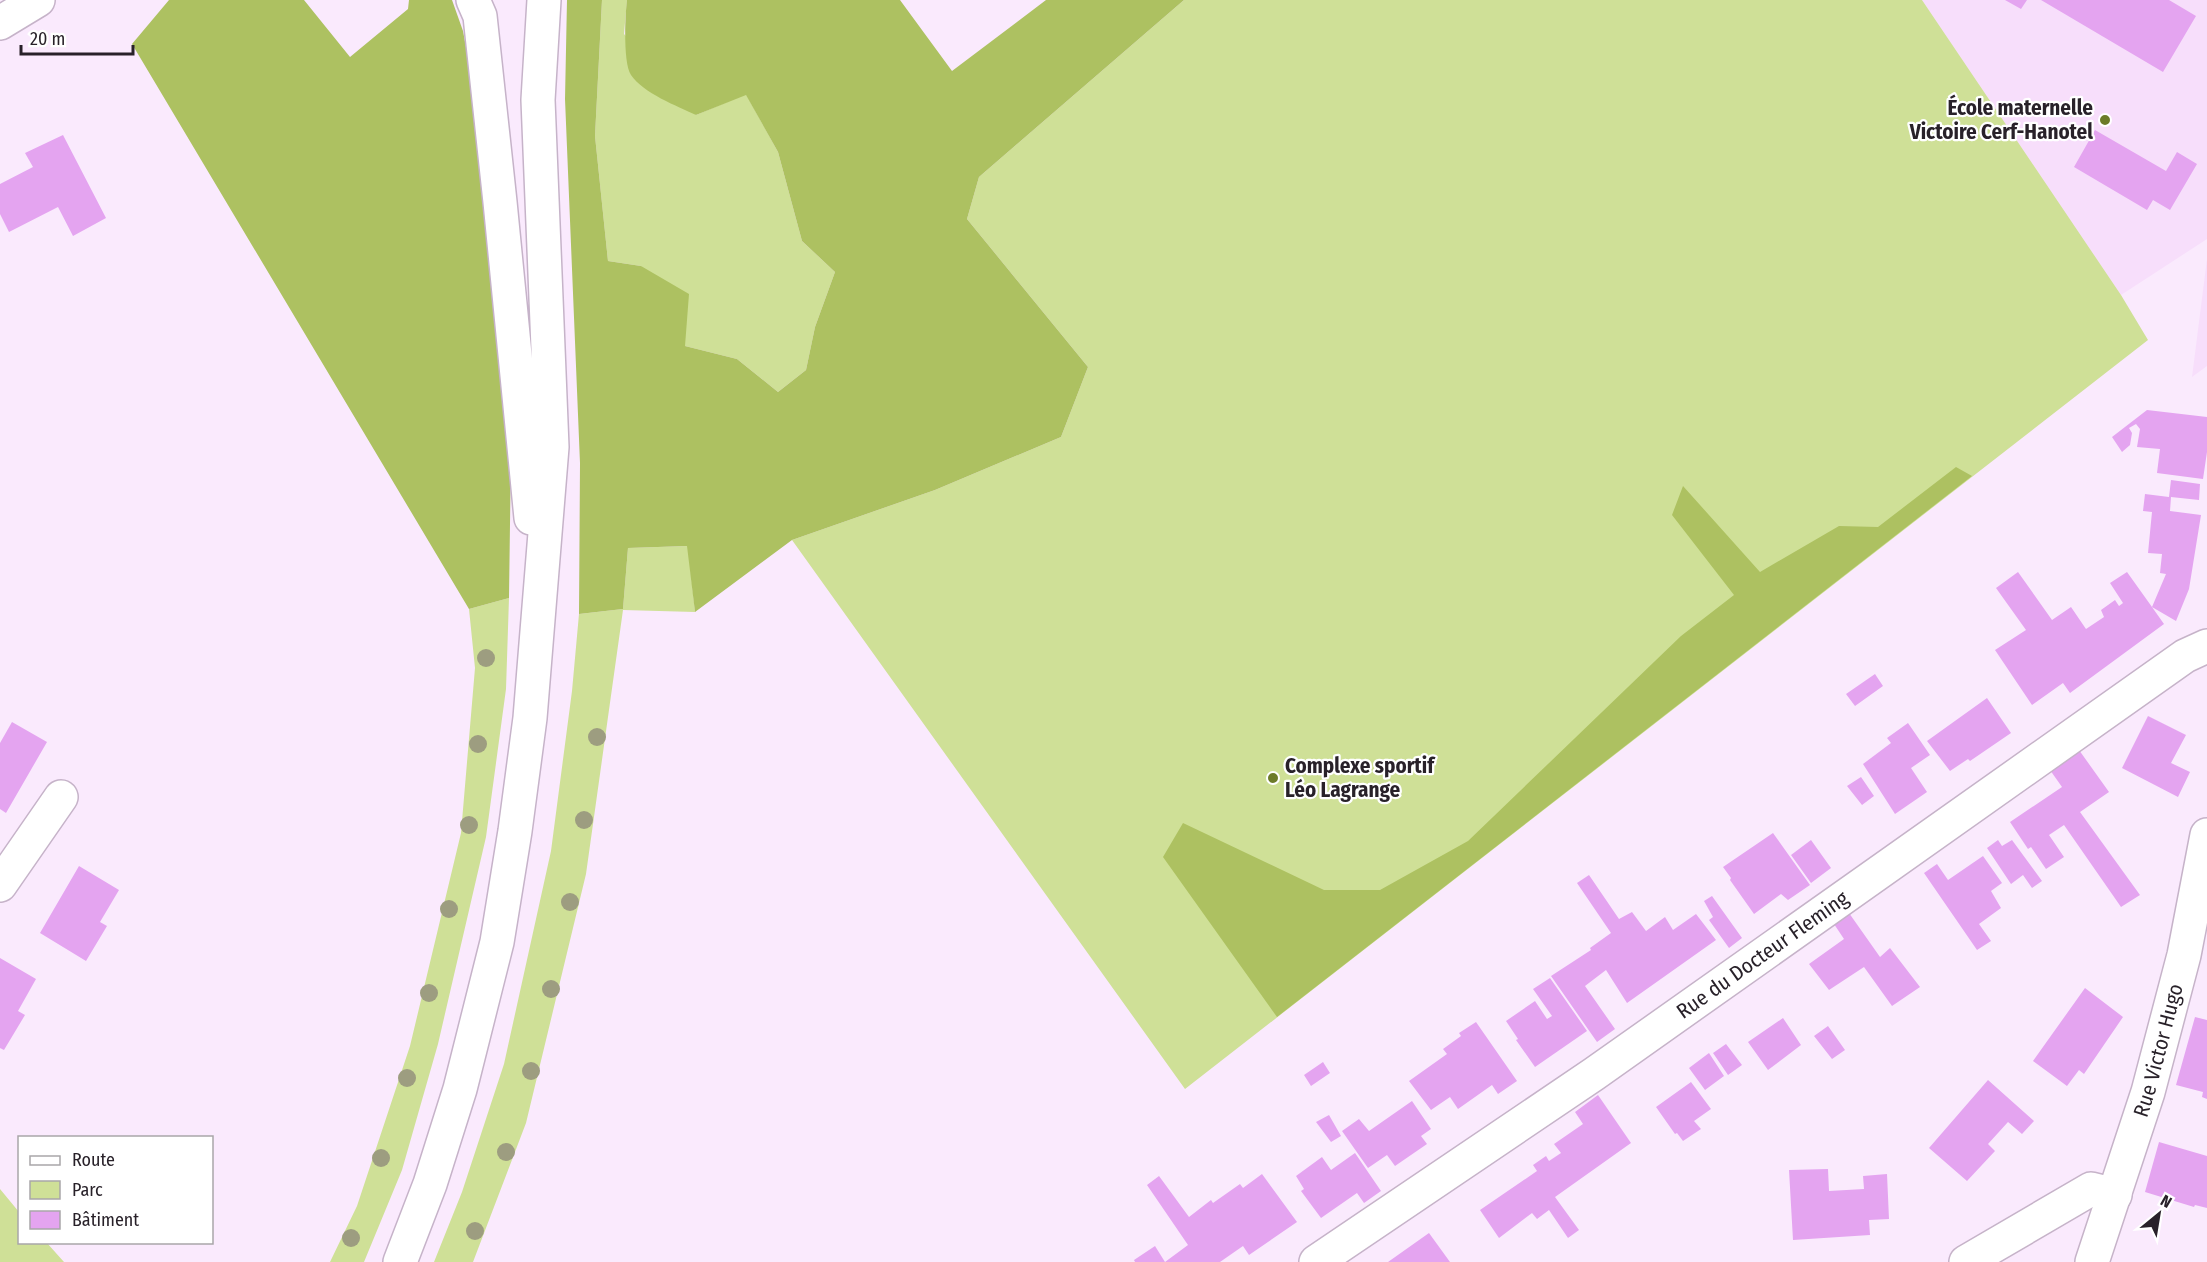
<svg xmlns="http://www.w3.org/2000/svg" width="2207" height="1262" viewBox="0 0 2207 1262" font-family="'Fira Sans Condensed',sans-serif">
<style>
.built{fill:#f7defb}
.green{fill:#cfe097}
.forest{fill:#adc161}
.building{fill:#e4a4f0}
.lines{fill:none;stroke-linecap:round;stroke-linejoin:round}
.minor-casing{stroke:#c6b3c9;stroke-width:36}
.major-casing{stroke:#c6b3c9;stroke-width:36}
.minor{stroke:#fff;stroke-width:33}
.major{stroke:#fff;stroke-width:33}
.tree{fill:#9d9d80}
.poi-dot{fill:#6c7b29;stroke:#fff;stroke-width:2}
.labels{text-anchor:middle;stroke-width:4.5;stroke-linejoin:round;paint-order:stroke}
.poi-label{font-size:21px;font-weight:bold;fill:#282129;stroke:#fff;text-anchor:end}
.street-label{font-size:21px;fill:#282129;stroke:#fff}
</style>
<rect width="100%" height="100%" fill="#faeafd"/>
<path class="built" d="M1922,0H2207V239L2121,295Z
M2207,259V366L2192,377Z"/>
<path class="green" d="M602,0H627L624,34L696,115L746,94L778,152L802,241L835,272L815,327L806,370L778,392L737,359L685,346L641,266L608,261L595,136Z
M1184,0H1922L2121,295L2148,340L1185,1089L792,540L935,490L1061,437L1088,367L967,219L979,177Z
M688,546L695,612L623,610L586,874L526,1123L473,1262H434L462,1192L504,1064L551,851L572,691L579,614L623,609L628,548Z
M509,598L506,689L486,837L438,1044L402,1170L364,1262H330L357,1206L410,1046L461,833L475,668L469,609Z
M0,1189L19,1212L20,1242L47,1243L64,1262H0Z"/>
<path class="forest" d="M169,0H304L350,57L408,9L409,0H452L463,31L478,112L511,450L509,598L469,609L132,44Z
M567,0H602L595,136L608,261L641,266L689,294L685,346L737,359L778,392L806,370L815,327L835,272L802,241L778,152L746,95L696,115C677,106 643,93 631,75C623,63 625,16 627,0H900L952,71L1046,0H1184L979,177L967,219L1088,367L1061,437L935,490L792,540L695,612L687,546L628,548L623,609L579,614L580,463L565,99Z
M1956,467L1972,476L1277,1017L1163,857L1183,823L1324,890H1380L1468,841L1681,636L1734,595L1672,515L1683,486L1760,572L1839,526L1878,527Z"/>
<path class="building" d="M2005,0H2027L2021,9Z
M2041,0H2169L2196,16L2163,72Z
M2095,130L2166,171L2177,152L2197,164L2170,210L2153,200L2147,210L2074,167Z
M63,135L106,218L73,236L58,207L9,232L0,214V184L33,167L25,153Z
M2147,410L2207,417V452L2203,479L2157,473L2160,449L2137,447L2140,429L2136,424L2129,428L2132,433L2130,445L2122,452L2112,437Z
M2171,480L2200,484L2199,500L2171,497L2170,511L2201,515L2189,589L2176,621L2152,607L2164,624L2070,693L2063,683L2032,705L1995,650L2026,630L1996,588L2018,572L2052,620L2071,607L2086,629L2104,617L2101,610L2115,600L2119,606L2123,603L2110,583L2127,572L2152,607L2166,574L2160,573L2162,554L2148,553L2152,512L2143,511L2145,494L2169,497Z
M1875,674L1883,686L1855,706L1846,694Z
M1987,698L2011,733L1970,761L1968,759L1950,771L1927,741Z
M2148,716L2186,735L2171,763L2190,772L2178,797L2122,768Z
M12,722L47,742L6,813L0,809V743Z
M1908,723L1930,755L1911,768L1927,792L1895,814L1863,764L1891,743L1887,738Z
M2079,750L2109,792L2080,812L2140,895L2121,907L2064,825L2049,835L2064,857L2046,869L2031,847L2028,849L2010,822L2062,787L2050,770Z
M1861,777L1874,796L1862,805L1847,786Z
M1773,833L1810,885L1788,900L1781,894L1754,914L1730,880L1731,878L1723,867Z
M1811,840L1831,868L1811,883L1791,855Z
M1998,840L2002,846L2012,840L2042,881L2032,888L2023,875L2011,884L1987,848Z
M1983,856L2002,883L1991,891L2001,908L1979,924L1991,941L1977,950L1924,873L1937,864L1948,880Z
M79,866L119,890L100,922L107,926L86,961L40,933Z
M1589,875L1619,919L1632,912L1646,931L1665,917L1673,930L1696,914L1716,940L1627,1003L1606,970L1585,986L1615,1029L1597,1042L1551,976L1591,950L1590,948L1611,933L1577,883Z
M1712,896L1742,938L1729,948L1709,920L1713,917L1704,901Z
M1849,913L1880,957L1890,948L1920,987L1892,1006L1864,967L1829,990L1809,964L1844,939L1834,924Z
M0,958L36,979L18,1011L25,1015L4,1050L0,1048Z
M1550,978L1587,1031L1535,1067L1516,1040L1518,1039L1506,1021L1535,1001L1547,1019L1552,1016L1533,989Z
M2085,988L2123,1017L2084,1074L2079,1070L2067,1086L2033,1061Z
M2195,1017L2207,1020V1099L2202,1097L2203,1092L2176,1085Z
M1783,1018L1801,1045L1768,1070L1748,1042Z
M1476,1022L1517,1081L1498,1094L1492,1085L1458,1109L1450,1097L1431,1110L1409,1081L1447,1054L1443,1049L1461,1036L1459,1033Z
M1828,1026L1845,1050L1832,1059L1814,1036Z
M1726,1044L1742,1065L1728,1075L1713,1053Z
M1709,1053L1724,1076L1705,1090L1689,1068Z
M1323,1062L1330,1073L1311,1086L1304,1075Z
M1988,1080L2034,1121L2022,1134L2008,1122L1988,1144L1995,1151L1967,1181L1929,1148Z
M1691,1082L1711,1109L1694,1121L1701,1129L1683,1141L1677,1133L1675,1134L1656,1107Z
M1598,1095L1631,1143L1555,1197L1579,1230L1568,1238L1549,1210L1537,1219L1532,1213L1499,1238L1480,1210L1537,1171L1533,1165L1546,1156L1549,1161L1561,1153L1554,1144L1583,1124L1575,1112Z
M1412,1101L1431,1129L1421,1136L1427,1144L1395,1166L1387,1155L1368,1168L1342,1131L1359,1119L1369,1131Z
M1329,1115L1341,1136L1331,1142L1316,1122Z
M2159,1142L2207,1156V1208L2195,1205L2194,1207L2145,1192Z
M1355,1153L1381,1191L1364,1203L1357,1193L1321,1218L1301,1191L1304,1189L1296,1176L1322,1157L1331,1170Z
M1828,1169L1829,1191L1864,1189L1863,1176L1887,1174L1889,1219L1869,1220L1870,1235L1793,1240L1789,1170Z
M1262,1174L1297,1222L1249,1255L1243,1246L1220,1262H1135L1134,1260L1155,1246L1165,1262L1188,1245L1147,1185L1159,1176L1189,1217L1211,1200L1213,1203L1240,1184L1243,1188Z
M1429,1233L1450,1262H1388Z"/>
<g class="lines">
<g class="minor-casing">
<g id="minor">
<path d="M0,23L38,0"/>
<path d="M0,885L61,797"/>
<path id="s1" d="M1316,1262L1594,1074L2185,656L2207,646"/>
<path d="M1966,1262L2091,1189L2115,1195"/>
<path id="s2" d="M2092,1262L2148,1092L2184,955L2207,835"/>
</g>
</g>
<g class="major-casing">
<path id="major" d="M473,0L480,16L500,202L531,518
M400,1262L430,1184L460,1089L497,942L515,831L530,718L552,447L538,100L544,0"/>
</g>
<use href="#minor" class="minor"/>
<use href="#major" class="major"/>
</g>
<g class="tree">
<circle cx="486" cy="658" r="9"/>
<circle cx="597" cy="737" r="9"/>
<circle cx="478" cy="744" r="9"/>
<circle cx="584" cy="820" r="9"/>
<circle cx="469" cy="825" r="9"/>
<circle cx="570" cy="902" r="9"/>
<circle cx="449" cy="909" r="9"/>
<circle cx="551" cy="989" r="9"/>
<circle cx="429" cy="993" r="9"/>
<circle cx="531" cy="1071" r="9"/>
<circle cx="407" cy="1078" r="9"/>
<circle cx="506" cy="1152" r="9"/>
<circle cx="381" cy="1158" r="9"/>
<circle cx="475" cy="1231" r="9"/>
<circle cx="351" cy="1238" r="9"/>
</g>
<g class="poi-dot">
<circle cx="2105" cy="120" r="6"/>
<circle cx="1273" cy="778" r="6"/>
</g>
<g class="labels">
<g class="poi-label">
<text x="2093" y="115">École maternelle<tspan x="2093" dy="24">Victoire Cerf-Hanotel</tspan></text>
<text x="1285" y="773" text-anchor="start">Complexe sportif<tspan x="1285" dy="24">Léo Lagrange</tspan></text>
</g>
<g class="street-label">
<text dy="7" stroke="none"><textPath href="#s1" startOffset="542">Rue du Docteur Fleming</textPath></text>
<text dy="7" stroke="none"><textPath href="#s2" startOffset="222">Rue Victor Hugo</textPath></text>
</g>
</g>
<rect x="18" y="1136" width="195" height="108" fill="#ffffff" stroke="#a9a6a9" stroke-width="1.5"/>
<rect x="30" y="1156" width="30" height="9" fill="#ffffff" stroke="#a9a6a9" stroke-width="1.5"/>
<text x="72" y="1166" font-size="18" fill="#282129">Route</text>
<rect x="30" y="1181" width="30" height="18" fill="#cfe097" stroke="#a9a6a9" stroke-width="1.5"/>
<text x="72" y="1196" font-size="18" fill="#282129">Parc</text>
<rect x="30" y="1211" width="30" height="18" fill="#e4a4f0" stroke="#a9a6a9" stroke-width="1.5"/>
<text x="72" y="1226" font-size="18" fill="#282129">Bâtiment</text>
<g transform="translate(2159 1214) rotate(30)" stroke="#ffffff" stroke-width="4.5" paint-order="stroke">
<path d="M0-4.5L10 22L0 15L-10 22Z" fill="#282129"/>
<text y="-9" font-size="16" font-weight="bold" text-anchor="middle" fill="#282129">N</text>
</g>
<path d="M21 45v9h112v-9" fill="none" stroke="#282129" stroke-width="3"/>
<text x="30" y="45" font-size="18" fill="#282129" stroke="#ffffff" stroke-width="4.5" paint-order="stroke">20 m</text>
</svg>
